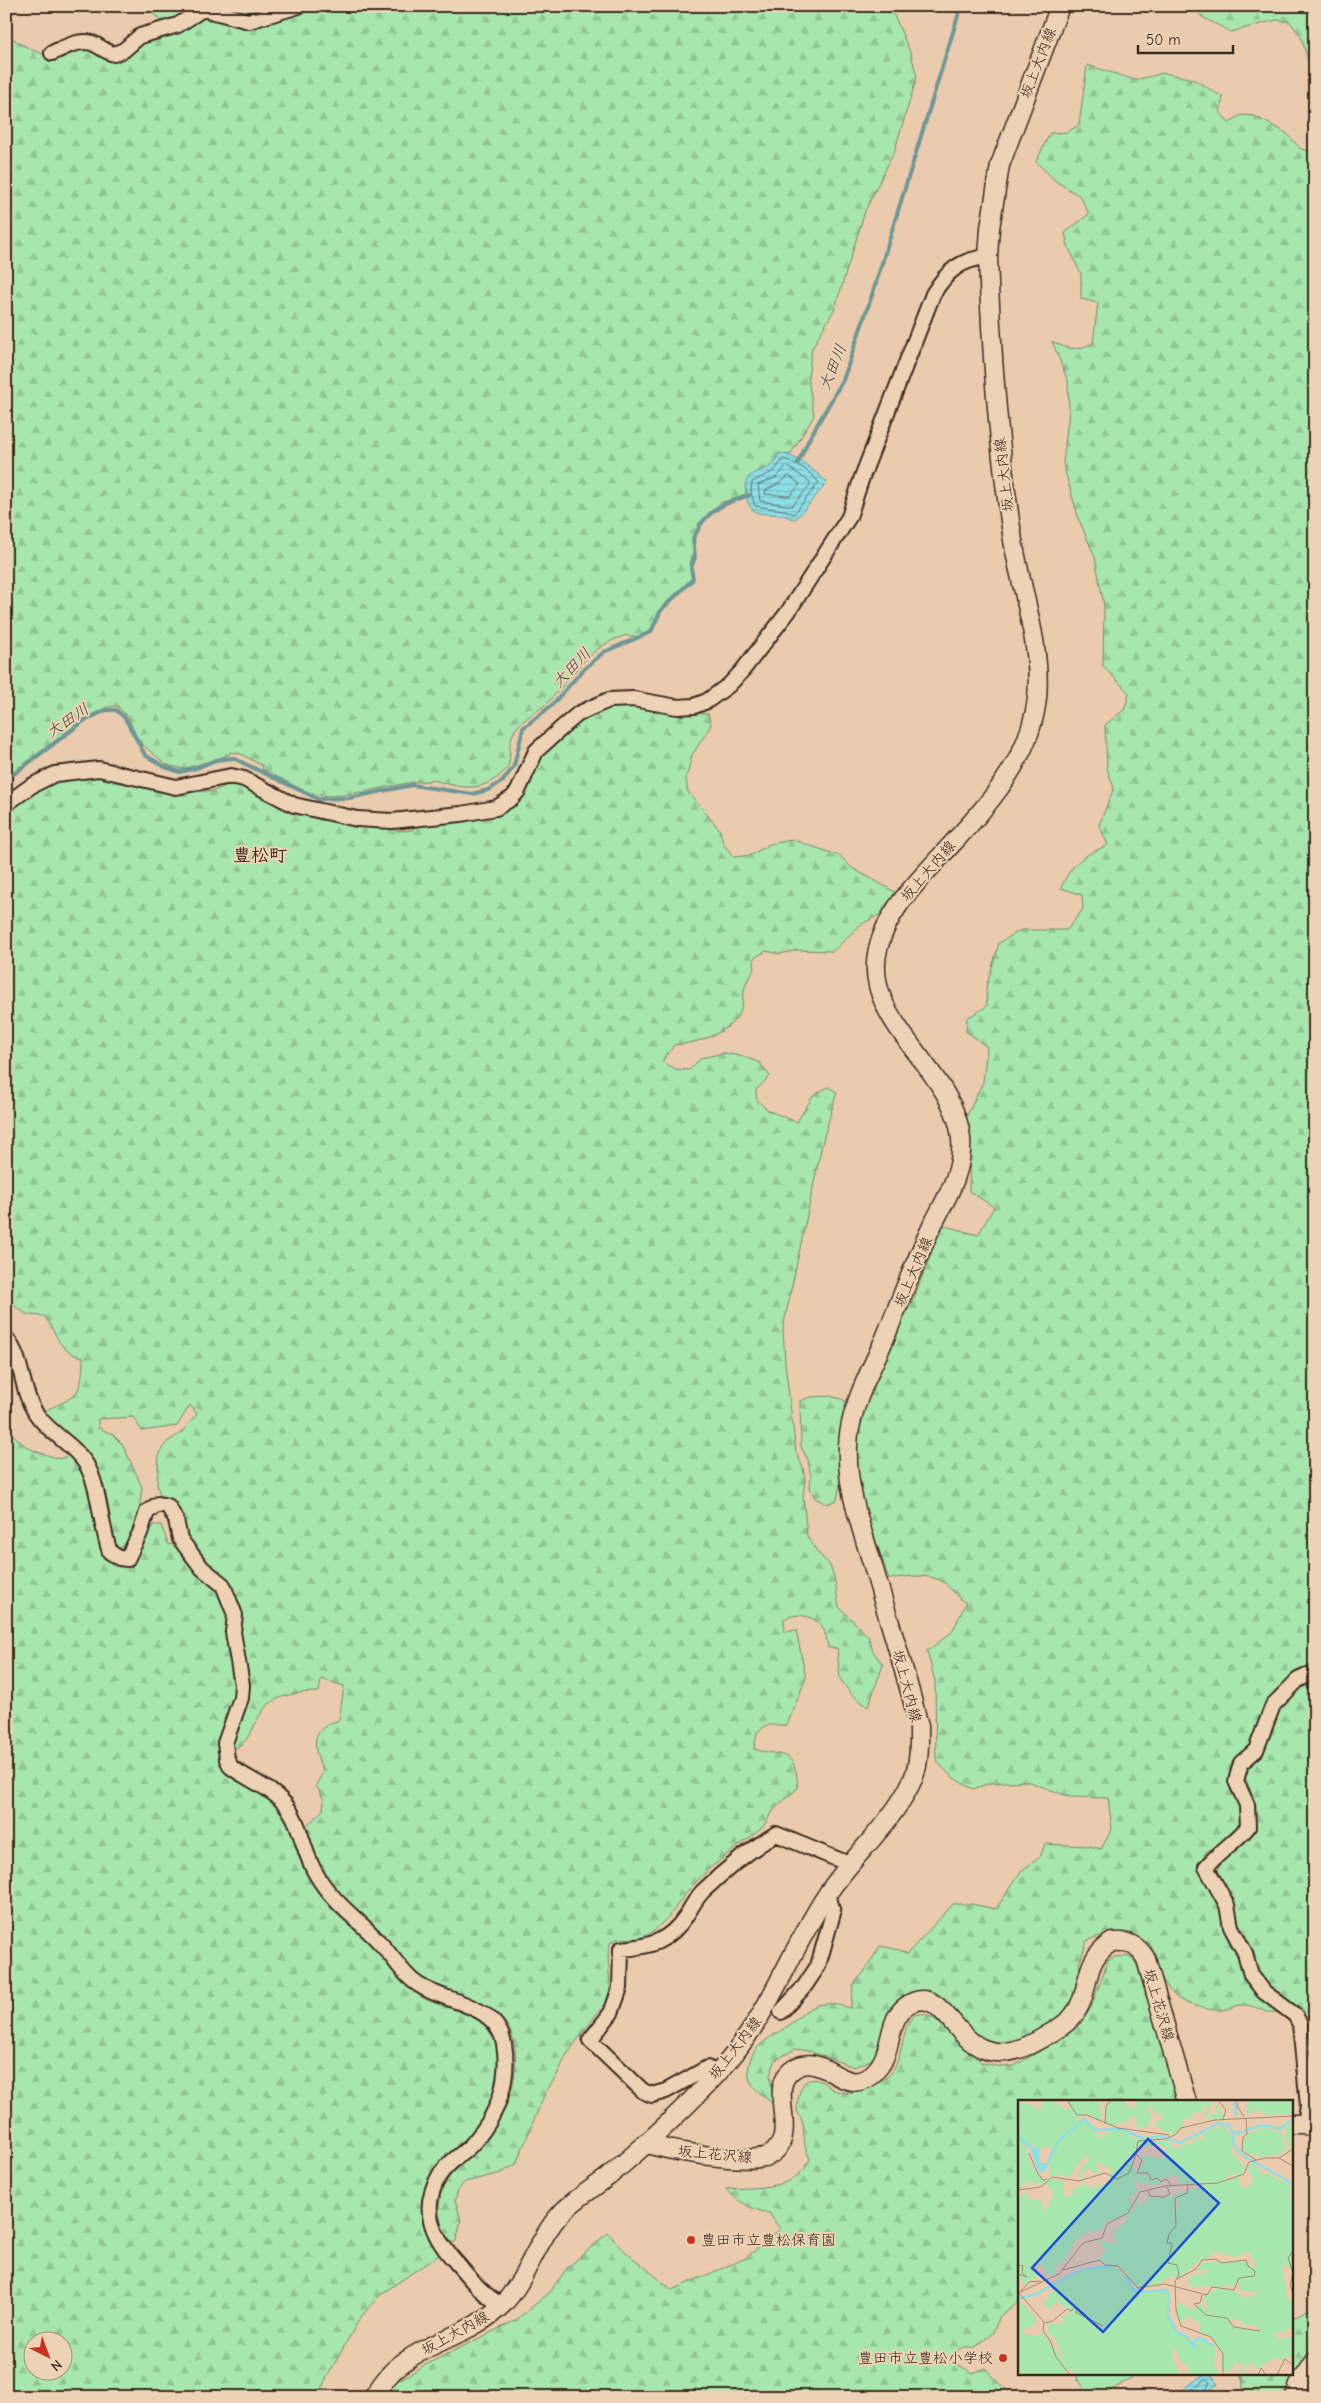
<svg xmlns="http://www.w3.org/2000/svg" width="1321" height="2403" viewBox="0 0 1321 2403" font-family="'Comic Neue','Klee One',sans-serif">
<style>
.green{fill:#a7e6ad;stroke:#718866}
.forest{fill:url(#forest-firs);stroke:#718866;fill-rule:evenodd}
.water{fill:url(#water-rules);stroke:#6c9796}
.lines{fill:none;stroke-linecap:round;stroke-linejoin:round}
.shore{stroke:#5c726e;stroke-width:1}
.stream{stroke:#6c9796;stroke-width:4}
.minor-casing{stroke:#3b2a1e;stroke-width:18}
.major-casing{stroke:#3b2a1e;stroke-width:21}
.minor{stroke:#eed2b5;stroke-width:14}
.major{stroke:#eed2b5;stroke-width:18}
.poi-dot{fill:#c8321e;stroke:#eed2b5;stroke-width:2}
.labels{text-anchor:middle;stroke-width:4;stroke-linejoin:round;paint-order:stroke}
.street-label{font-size:15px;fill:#3b2a1e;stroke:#eed2b5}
.poi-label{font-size:15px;fill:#3b2a1e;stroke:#eed2b5;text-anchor:start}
.water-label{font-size:16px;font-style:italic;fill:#47453c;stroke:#eed2b5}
.quarter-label{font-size:18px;font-weight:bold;fill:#3b2a1e;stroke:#eed2b5}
.inset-river{fill:none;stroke:#8ddfe6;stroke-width:2.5}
.inset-road{fill:none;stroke:#a58b74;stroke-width:1}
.view{fill:#1d4ed8;fill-opacity:0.15;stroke:#1d4ed8;stroke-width:2.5}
.inset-edge{fill:none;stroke:#3b2a1e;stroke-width:2.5}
</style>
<defs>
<pattern id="forest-firs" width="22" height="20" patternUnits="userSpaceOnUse" patternTransform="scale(1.25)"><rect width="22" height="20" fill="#a7e6ad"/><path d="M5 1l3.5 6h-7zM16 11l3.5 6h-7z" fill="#91c594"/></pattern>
<pattern id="water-rules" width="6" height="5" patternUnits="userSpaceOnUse" patternTransform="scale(1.25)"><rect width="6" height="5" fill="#8ddfe6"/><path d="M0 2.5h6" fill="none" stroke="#7bc0c5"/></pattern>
</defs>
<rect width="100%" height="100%" fill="#ebcbad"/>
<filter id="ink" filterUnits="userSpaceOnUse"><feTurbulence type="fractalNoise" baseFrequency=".02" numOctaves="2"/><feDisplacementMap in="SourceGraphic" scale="10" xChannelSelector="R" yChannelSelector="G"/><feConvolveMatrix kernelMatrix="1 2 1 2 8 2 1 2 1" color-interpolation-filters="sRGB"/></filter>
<g filter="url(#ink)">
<path class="green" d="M1075,2374H1137L1101,2397H1090Z"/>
<path class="forest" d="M144,6H295L247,19L219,11L167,26Z
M304,6H890L911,54L917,77L894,152L865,211L835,308L812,348L808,377L814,416L790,455L779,453L771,467L755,473L745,486L746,494L720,503L698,524V531L692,537L694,551L690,564L693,579C679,597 658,606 653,629L637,639L635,636L629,637L627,635C588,646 576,673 550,700C540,711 524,717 515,730C506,744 512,757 508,766C507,770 501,774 498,777C476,794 454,786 430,779L429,781C397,781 342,802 314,794C297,789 279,777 262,769L263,766L241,754L231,752L229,755L183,769L167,765L144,746L136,736L128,717L117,706L107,707L83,719L6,778V28C11,38 15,41 25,46C53,61 55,56 83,44L106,53L135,46L200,13L235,21Z
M1193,6H1315V86L1301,36L1290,22L1276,20L1231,32L1202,17Z
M1087,65L1135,80L1164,73L1193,79L1223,97L1220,112L1229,123L1241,115L1254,116L1285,132L1301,149L1315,152V1669L1295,1677L1275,1690L1252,1746L1233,1763L1229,1777L1248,1816L1228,1841L1207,1851L1198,1864L1200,1873L1225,1912L1229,1938L1283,2011C1261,2015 1266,2009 1247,2005C1239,2003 1229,2010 1221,2010C1212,2011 1192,2006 1184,2002C1153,1987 1160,1939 1116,1936C1104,1935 1098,1935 1087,1941L1079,1964L1081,1974L1073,2001L1065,2014L1052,2027L1000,2047L969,2031L937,1996L924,1993L871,2060L854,2067L809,2051L795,2049L774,2061L770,2075L774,2105C766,2097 750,2088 749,2076C745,2047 770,2039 789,2025C800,2017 809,2005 824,2004C832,2003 843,2006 851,2008L853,1985L864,1972L880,1946L900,1950L907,1954L953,1904H971L996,1909L1021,1871L1040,1857L1045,1844L1089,1846L1101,1849L1112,1829L1108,1798L1070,1797L1027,1781L990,1783L973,1789C957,1781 946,1774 936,1759L935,1681L927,1651L952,1632L966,1603C956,1598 949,1584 940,1580C924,1573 905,1577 889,1579L860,1495L855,1450L864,1409L881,1359L914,1298L942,1225L978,1235L994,1207L969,1191L970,1140L965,1120L983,1082L987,1047L966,1031L967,1018L987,1006L986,988L999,943L1021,930H1067L1083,909L1082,895L1061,888C1072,862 1083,856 1108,845L1099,825L1114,788L1107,769L1105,725L1125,709L1129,693L1103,666L1104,606L1095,557L1079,520L1063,464L1069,410L1068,381L1052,341C1067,350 1077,351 1093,343L1098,303L1081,299V274L1068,246L1065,233L1089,214L1080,196L1057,182L1036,162L1050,133L1067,132L1079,125Z
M611,706C643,705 676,713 708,714L711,725L692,755L686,779L688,792L720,830L723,844L734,857L751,855L770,844L792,840L800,842L840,856L852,868L895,892L882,913L860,925L833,951L797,950L780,954L766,951L754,958C756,973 750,974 745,987C742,995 744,1006 739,1014C726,1035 697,1043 674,1045L662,1062L676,1069L689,1070L701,1058L724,1053L745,1057L760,1063L770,1076L756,1090L757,1100L769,1111L797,1122L813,1096L828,1087L837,1092L823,1140L783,1328L785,1363L796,1452L803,1468L805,1480L803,1496L807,1536L818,1553L829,1564L834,1576L839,1607L868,1636L873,1651L883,1665L868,1707L851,1694L840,1679L837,1648H828C827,1642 826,1633 823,1628C815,1615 795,1612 784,1619L785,1632L796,1630L806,1678L787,1725H767L757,1732L754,1749C786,1758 795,1748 798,1788L775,1808L762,1828L711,1867L689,1889L670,1915L653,1932L640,1938L617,1939L610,1943L608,1955L610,1988L607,2000L567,2054L557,2075L545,2093L516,2164L501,2173L465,2182L458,2190L455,2200L461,2220L456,2241L451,2244C436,2222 434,2195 452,2174C460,2164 471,2158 480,2148C504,2121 521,2080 514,2043C506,1997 446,1998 416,1974C403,1964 392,1951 381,1939C361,1919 339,1899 322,1876C313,1863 308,1845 302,1830L323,1810L324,1800L316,1785L323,1772C314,1748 307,1730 339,1720L344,1686L321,1679L319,1692C301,1692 276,1694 264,1709C252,1724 253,1739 234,1749L231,1740L239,1720L238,1636L209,1568L186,1539L182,1516L173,1503L161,1497L157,1485L159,1453L167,1442L181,1433L197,1414L190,1405L177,1426L142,1431L133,1417L98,1419V1428L112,1434L123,1445L142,1487L138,1519L124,1546L116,1550L97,1485L46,1418L45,1412L48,1409C80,1396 82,1391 83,1357C58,1353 58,1334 44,1316L28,1315L6,1300V810L38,789L67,777L100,775L177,792L213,791L236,782L392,825L396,831L413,830L415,826L490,814L539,757L578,722Z
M830,1396L842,1399L848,1404L839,1442L841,1479L837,1500L827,1504L815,1498L810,1488L811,1476L808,1460L801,1447L800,1401L811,1397Z
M6,1426C26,1451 32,1450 60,1459L73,1453L83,1465L117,1562L144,1538L153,1525H161L168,1544L178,1546L218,1585L229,1609L239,1684L220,1754L286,1813L332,1902L330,1908C345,1922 361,1935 375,1949C391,1966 406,1990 427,2000C443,2008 479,2011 489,2026C512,2061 494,2110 469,2139C458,2151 445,2161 434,2174C413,2197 425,2232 439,2255L381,2294L360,2318L316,2397H6ZM32,2340H62V2370H32Z
M1315,1678V2104L1309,2031L1302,2018L1278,1998L1255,1973L1253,1953L1239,1936L1229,1894L1221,1881L1218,1870L1221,1863L1249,1838L1255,1827L1256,1805L1243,1772C1263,1732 1273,1699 1315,1678Z
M1125,1956L1132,1958L1137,1965L1176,2092L1175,2102H1020V2300L1000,2316L992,2334L974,2348H960L951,2361L973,2373L985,2368L1013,2397H381L394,2383L421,2367L516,2320L550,2292L567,2268L608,2233L620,2247L672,2290L746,2258L780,2229L769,2213C750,2209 740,2203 726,2189C756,2187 797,2191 810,2159C799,2138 809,2128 797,2111C798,2097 800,2073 820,2081C826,2083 831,2090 837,2091C853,2096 874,2086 887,2077C910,2060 896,1995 935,2019L982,2063L1002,2067L1014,2066L1067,2035L1080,2023L1091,2008L1108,1960L1114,1957Z
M1315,2306V2354L1289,2397H1244L1242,2374H1292V2318Z"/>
<path class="water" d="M779,453C799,456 813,470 827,482C822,489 799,517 795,519C790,519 786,515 781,515C759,512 748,518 746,490C745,485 746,480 750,476C764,465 769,475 779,453Z
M1204,2374H1210L1218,2384L1211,2389L1214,2394L1211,2397H1173Z"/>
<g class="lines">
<path class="shore" d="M784,459L805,469L819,482L794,514L784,510L755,506L751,493L752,482L774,471Z
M787,466L810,482V485L792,506L760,501L758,485L777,477Z
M789,476L800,484L790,496L765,494L766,490L780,483Z
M1181,2397L1206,2379L1210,2382L1206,2390L1209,2397"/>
<path class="stream" d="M798,463L809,439L843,380L874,289L961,6
M6,780L84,721L106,710H116L125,718L145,755L165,767L180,772L199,767L216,760L233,758L318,799L349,798L412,785L472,794L488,790L503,781L514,766L523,728L551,706L583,670L604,652L651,632L661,610L693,579L691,568L695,557L693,538C697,533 698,529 701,524C713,507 731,501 749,495"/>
<g class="minor-casing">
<path id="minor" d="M52,53C63,48 79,39 92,43C100,46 105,52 114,54L124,50L140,36L178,25L203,9L249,21L299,6
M6,804L31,786L55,774L99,769L176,787L231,776L244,779L294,805L357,819L392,821L461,814L496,808L512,798L518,791L536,751L565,725L578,714L595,706L609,700L633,699L677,707L694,706L707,701L729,685L742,671L788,612L849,517L862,477L933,294C947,271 961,259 988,257
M6,1338C24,1360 20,1389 35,1412C48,1433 73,1443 86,1464C100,1487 100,1525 110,1552L119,1558L127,1559L140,1533L147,1512L158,1504L168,1506L176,1520L180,1539L202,1568L223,1585L235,1615L233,1632L242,1685L241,1698L225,1743L227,1759L231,1767C247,1779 270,1787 284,1803C302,1823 302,1851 316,1874C332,1902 359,1920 380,1943C392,1955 399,1969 412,1980C440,2004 496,2000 504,2044C510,2080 498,2115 474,2142C464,2154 447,2162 439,2176C420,2209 432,2236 455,2261C469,2277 483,2296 502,2305
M781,2012L804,1987L818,1966L833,1913L828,1893
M718,2073L707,2068L666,2091L652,2095L643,2091L590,2040L611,2013L620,1988L621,1949C649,1947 669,1942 686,1916C691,1908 696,1898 703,1891C724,1871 751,1849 776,1834L849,1864
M1305,2124L1308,2106L1300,2024L1295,2015L1264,1992L1251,1975L1245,1953L1231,1927L1227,1905L1206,1867C1219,1852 1235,1842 1248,1827L1247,1805L1236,1781L1241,1763L1256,1750L1273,1705L1298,1680L1315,1672"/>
</g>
<g class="major-casing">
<path id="major" d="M1292,2124H1305L1315,2130
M645,2143C668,2151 742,2163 764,2157C770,2156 776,2151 779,2146C794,2122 766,2083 797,2067C827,2052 848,2105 878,2068C894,2050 886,2015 911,2003C953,1982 957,2084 1035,2042C1047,2035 1064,2027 1073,2016C1093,1991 1080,1961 1112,1942C1128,1941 1138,1945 1146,1959L1187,2102
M373,2397C380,2387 386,2377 395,2369C427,2341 472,2335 502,2305C526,2281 535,2244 557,2218C571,2201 591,2190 609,2176C646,2145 683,2110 716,2075C769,2019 787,1955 828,1893C855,1853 893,1823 913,1779C920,1762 919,1744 919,1726C906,1672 888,1619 873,1566C860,1523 843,1480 849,1434C854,1400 871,1370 885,1338C900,1301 914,1264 931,1228C945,1200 964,1172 961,1139C956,1070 860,1022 878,949C886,916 907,893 929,869C973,820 1030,768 1037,698C1042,643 1020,589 1012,534C998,443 991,350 988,257L990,228L1000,165L1060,6
M1295,2397L1299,2385L1315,2361"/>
</g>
<use href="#minor" class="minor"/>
<use href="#major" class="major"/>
</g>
</g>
<g class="poi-dot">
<circle cx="691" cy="2240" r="5"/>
<circle cx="1003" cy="2358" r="5"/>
</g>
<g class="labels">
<g class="street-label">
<text transform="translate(1038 63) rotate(-69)" y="5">坂上大内線</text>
<text transform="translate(1004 475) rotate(-97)" y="5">坂上大内線</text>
<text transform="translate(928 871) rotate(-49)" y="5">坂上大内線</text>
<text transform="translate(913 1272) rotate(-67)" y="5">坂上大内線</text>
<text transform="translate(907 1686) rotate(75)" y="5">坂上大内線</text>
<text transform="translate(1159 2005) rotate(74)" y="5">坂上花沢線</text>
<text transform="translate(735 2048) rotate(-52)" y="5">坂上大内線</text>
<text transform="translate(715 2154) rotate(5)" y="5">坂上花沢線</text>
<text transform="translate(455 2333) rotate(-29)" y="5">坂上大内線</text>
</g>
<g class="poi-label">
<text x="701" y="2245">豊田市立豊松保育園</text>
<text x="993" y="2363" text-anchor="end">豊田市立豊松小学校</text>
</g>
<g class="water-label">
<text transform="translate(832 367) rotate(-68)" y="6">大田川</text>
<text transform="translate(571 667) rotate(-46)" y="6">大田川</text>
<text transform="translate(67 720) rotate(-34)" y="6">大田川</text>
</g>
<g class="quarter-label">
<text x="260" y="861">豊松町</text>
</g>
</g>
<g transform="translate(1018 2100)">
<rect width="275" height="275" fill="#ebcbad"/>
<path d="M26,0H33L48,10L52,9L50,0H79L84,11L82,21L68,13L59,20L63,21L61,24L70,21L81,39L93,30H104L112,33L113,38L142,36L126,42L150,40L155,49L167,44L173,45L180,35L182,39L188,40L183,34L205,25L215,38L213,52L227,67L224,74L211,75L203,82L222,75L221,84L228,89L236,78L231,74L230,66L235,62L245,75L250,73L261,81L271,82L274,90L270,96L275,99V173L269,164L264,167L269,196L275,205V228L253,235L262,239L275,236V259L267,254L266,259L256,258L239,269L233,263L224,270L227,274L220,271L228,265L217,262L216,268L207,272L203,266L205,254L193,237L181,231L182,223L170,216L165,222L160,218L158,209L161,203L176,210L182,204L191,211L185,197L200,188L215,191L228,198L241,193L222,190L220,181L211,190V184L205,187L181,186L176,189L170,183L173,175L191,172V170H178L186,162L227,161L236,169L237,162L231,152L216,157L198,152L174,166L162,178L153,176L142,183L124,188L117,185L103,167L88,165L82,159L87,150L80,141L101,143L96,138L97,133H93L109,121L108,115L116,110L118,100L121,98L120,105L121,107L129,102V97L146,98L169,90L156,97L159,114V96L171,90L190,86L161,83L160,76L154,75H151L152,79L147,77L143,81L138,77L133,79L131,72H119L126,60L122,55L148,59L147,47L137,43L133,46L120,45L113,62L120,75L129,73L132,80L138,79L145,84L132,85L114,80L120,91L111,99L114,104L109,113L94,121L91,119L83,130L71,131L58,140L45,163L43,161L37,168V173L30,176L21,160L17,168L22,175L7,185L0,175V97L8,92L11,95L9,102L14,98L26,102L24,108L28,111L36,92L27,83L31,78L46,82V96H54L55,89L65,84L75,88L91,82L93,69L78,62L81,75L68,68L63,74L65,78L61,80L62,69L70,61L72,55L64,59L51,77L44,76L42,72L40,77L31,75V60L36,49L26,46L22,51L16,45H9L6,46L11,53L7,56L12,58L11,62L27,81L23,85L14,82L10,85L7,79L6,86L0,90V1L19,7L21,12ZM219,219L227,225H236L244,231L216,227L210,220ZM93,0H105L112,9L119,5L116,0H194L190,16L199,13L196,0L206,16L204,19L189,18L186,13L191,8L185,4V11L175,13L173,20L165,18V25L155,35L136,26L145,16L136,12L132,4L130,10L134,14L129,28L116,26L119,19L115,16L108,22L93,26L87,23L88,5ZM227,0H275V14L247,15L238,9L235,13H227L230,7ZM271,24L275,26V44L272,43V49L264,55L270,48L267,29ZM247,27L264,34L267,46L263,54L244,57L225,52L227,35ZM81,166L98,167L113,182L114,189L126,192L148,190L151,208L144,215L149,212L157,231L169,237L175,247L182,238L198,247L196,264L202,275H166L171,272L170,266L162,261L157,246L154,256L162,275H61L52,269L46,270L52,275H0V199L18,218L17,225L6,229L5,234L19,236L25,233L46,261L38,240L30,232V224L44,223L47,221L43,216L55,214L41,202L34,205L33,210L25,204L40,183L62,170Z" fill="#a7e6ad" fill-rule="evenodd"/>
<path d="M12,45L21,49L22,63H29L32,53L35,54L26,73L21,71L17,64Z" fill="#8ddfe6"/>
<path class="inset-river" d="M217,0L218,16M216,34L215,44L223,54L275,84M216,34L245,25L262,29L275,19M0,36L15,49M33,55L41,40L67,19L77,30L104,29L127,39L143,36L161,43L201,23L210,25L216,34M68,169L94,166M108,177L114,189L126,192L148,190L151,194L150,216L159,232L169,237L176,247L177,240L182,238L196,246M0,199L18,194L64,169"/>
<path class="inset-road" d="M49,0L59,15H69L100,28L151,35M200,0L208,10L205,19M219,0V6L226,17M228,18L229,34L225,37L224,51L238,60M87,24L88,6L93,0M11,53L20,74L25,80L29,79M261,58L275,49M170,84L169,93L157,98L158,126L151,134L149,143H154L150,163L159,165L161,175L157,181L158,210L163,226L193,237L205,254V275M154,86L148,79L143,82L139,78L133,80L130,73H119L124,60L118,54L120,41L147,39L157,35L163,28L197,20L275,16M0,90L23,87L34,77L61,81L87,73L99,79L111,73L118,55M130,91L132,96L146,97L152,94L149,87M275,151L270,158L275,173L272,185L275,194M0,165L5,166L4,173L9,177L0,174M45,170L81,160L87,165L100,166L120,188L147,184L189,195L194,187L216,190L221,178L236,176L237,171L230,166L228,160L204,163L197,159L184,160L178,169L159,179M3,191L11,182L23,181M0,193L41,174L65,143L84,138L89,124L110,113L122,92L147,86L200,83L226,74L231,62L247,58H261L275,66M1,193L26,222L25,231L32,240L38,257L52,275M184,195L182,203L176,204L188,215L209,218L216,227L242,231M26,223L35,221L49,209L53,211L57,207L60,209L57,212L85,226M240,275L243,268L248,275M259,275L267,259L275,265"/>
<path class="view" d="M130,39L201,103L85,232L14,168Z"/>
<rect width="275" height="275" class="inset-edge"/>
</g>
<rect width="1321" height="2403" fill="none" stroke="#eed2b5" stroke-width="25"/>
<rect x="12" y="12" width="1296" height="2378" fill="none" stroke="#3b2a1e" stroke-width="2" filter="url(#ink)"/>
<g transform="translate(48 2356) rotate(138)"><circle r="24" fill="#eed2b5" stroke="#a68f79"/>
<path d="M0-4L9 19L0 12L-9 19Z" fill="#c8321e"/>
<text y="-8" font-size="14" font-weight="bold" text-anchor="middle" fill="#3b2a1e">N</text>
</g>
<path d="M1138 45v8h95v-8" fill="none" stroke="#3b2a1e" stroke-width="2.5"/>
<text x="1146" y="45" font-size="15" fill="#3b2a1e" stroke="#eed2b5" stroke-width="4" paint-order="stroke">50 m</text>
</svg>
